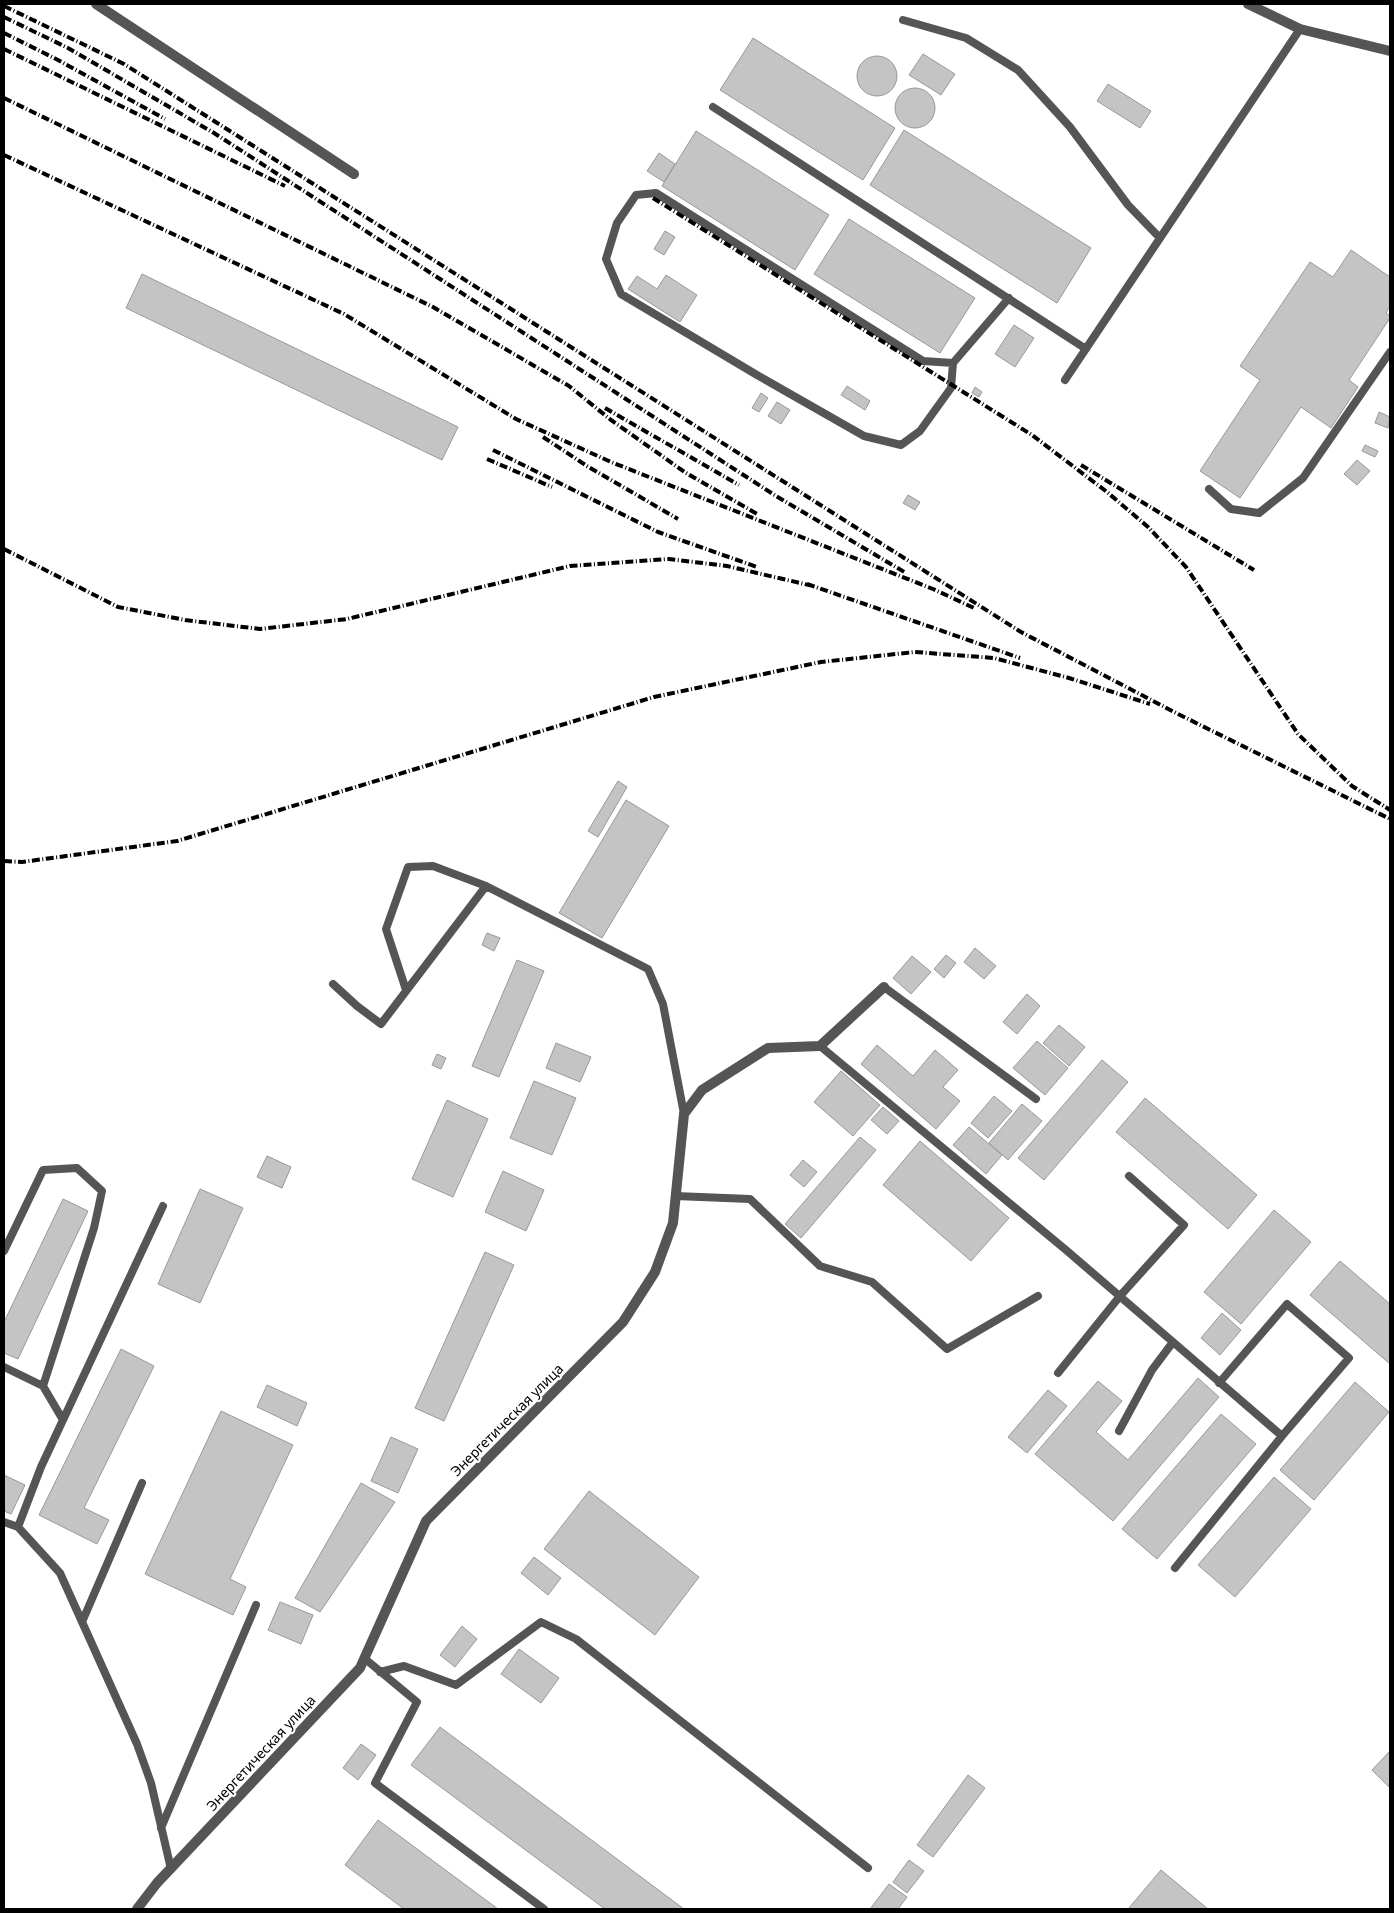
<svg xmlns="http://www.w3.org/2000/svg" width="1394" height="1913" viewBox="0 0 1394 1913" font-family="'Noto Sans',sans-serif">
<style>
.building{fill:#c4c4c4;stroke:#999}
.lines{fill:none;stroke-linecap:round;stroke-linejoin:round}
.lane{stroke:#555;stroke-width:8}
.street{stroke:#555;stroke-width:10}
.rail{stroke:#000;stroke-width:4;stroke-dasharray:8 2.5 1 2.5;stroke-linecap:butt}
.labels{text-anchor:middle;stroke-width:4;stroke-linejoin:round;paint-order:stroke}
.street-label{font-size:14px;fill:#000;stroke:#fff}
</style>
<rect width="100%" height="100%" fill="#fff"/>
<path class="building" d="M753,38L895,128L863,180L720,90Z
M923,54L955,74L941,95L909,75Z
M857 76a20 20 0 1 1 40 0a20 20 0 1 1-40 0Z
M1108,84L1151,111L1140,128L1097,101Z
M895 108a20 20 0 1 1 40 0a20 20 0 1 1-40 0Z
M904,130L1091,248L1057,303L870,185Z
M696,131L829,215L795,270L662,186Z
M659,153L675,164L664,182L647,171Z
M849,219L975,298L940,353L814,274Z
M665,231L675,237L664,255L654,249Z
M1351,250L1390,277V306L1386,313L1390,316V318L1349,380L1358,387L1331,428L1301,407L1240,498L1200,471L1260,380L1240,366L1310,262L1333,277Z
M142,274L458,427L442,460L126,308Z
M666,275L697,295L680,322L628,289L637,276L657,289Z
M1014,325L1034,338L1015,367L995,354Z
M847,386L870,401L865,410L841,395Z
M975,387L982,392L979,397L972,393Z
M761,393L768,398L759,412L752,408Z
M777,402L790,410L781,424L768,416Z
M1379,412L1390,417L1388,428L1375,423Z
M1365,445L1378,451L1375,457L1362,451Z
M1357,460L1370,471L1357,485L1344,474Z
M908,495L920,502L915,510L903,503Z
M618,781L627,787L598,837L588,831Z
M626,800L669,826L602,938L559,913Z
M487,933L500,938L494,951L482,945Z
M975,948L996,966L984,979L964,962Z
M946,955L956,963L944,978L934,969Z
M912,956L931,972L911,994L893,978Z
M517,960L544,971L499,1077L472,1066Z
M1027,994L1040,1006L1017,1034L1003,1022Z
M1059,1025L1085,1047L1069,1066L1043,1043Z
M1037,1041L1068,1068L1045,1095L1013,1068Z
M556,1043L591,1057L580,1082L546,1068Z
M877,1045L913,1076L935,1050L958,1070L943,1087L960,1101L936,1129L861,1064Z
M437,1054L446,1058L441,1069L432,1065Z
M1102,1060L1128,1082L1044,1180L1018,1158Z
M841,1071L880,1105L853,1136L814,1102Z
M534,1081L576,1098L552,1155L510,1138Z
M994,1096L1012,1111L988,1138L971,1123Z
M1145,1098L1257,1195L1228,1229L1116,1132Z
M447,1100L488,1119L453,1197L412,1179Z
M1022,1104L1042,1121L1008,1160L989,1143Z
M883,1107L899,1121L887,1134L871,1120Z
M969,1127L1002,1155L986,1174L953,1145Z
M860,1137L876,1150L801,1238L785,1224Z
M920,1141L1009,1218L971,1261L883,1185Z
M267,1156L291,1167L282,1188L257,1177Z
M803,1160L817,1172L804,1187L790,1175Z
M503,1171L544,1190L526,1231L485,1212Z
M200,1189L243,1208L200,1303L158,1284Z
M63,1199L88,1211L18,1359L4,1353V1322Z
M1274,1210L1311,1242L1241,1324L1204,1292Z
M485,1252L514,1265L444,1421L415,1408Z
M1340,1261L1390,1304V1364L1310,1295Z
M1222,1313L1241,1330L1220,1355L1201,1338Z
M121,1349L154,1366L84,1508L109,1520L97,1544L39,1515Z
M1198,1378L1219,1397L1113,1521L1035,1454L1098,1381L1122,1401L1096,1432L1128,1460Z
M1355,1382L1389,1412L1314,1500L1280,1470Z
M267,1385L307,1403L297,1426L257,1407Z
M1048,1390L1067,1406L1027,1453L1008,1437Z
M221,1411L293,1445L230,1579L246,1587L233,1615L145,1574Z
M1221,1414L1256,1444L1157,1559L1122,1529Z
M391,1437L418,1449L398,1493L371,1481Z
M4,1475L25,1485L11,1514L4,1511Z
M1274,1477L1311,1509L1235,1597L1198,1565Z
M361,1483L395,1502L320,1612L295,1598Z
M589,1491L699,1577L655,1635L544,1549Z
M534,1557L561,1578L548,1595L521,1573Z
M280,1602L313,1615L301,1644L268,1630Z
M462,1626L477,1639L455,1667L440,1655Z
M519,1649L559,1678L541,1703L501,1674Z
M440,1727L684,1909H605L411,1765Z
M361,1744L376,1755L358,1780L343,1768Z
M1390,1751V1788L1372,1770Z
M968,1775L985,1788L933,1857L917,1845Z
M378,1820L498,1909H404L345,1865Z
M909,1860L924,1871L907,1893L893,1882Z
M1161,1870L1208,1909H1128Z
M889,1884L907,1897L898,1909H870Z"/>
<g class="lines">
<path class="lane" d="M903,20L966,38L1018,70L1070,127L1128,205L1160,238
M713,107L1086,349
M953,363L951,388L920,431L901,445L864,436L757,375L621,294L606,259L617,223L636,195L656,193L923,361L953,363L1009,298
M1065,380L1300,29
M1209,489L1231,509L1259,513L1303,478L1390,352
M333,984L357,1006L381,1024L486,886
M884,987L1036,1099
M406,990L386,929L408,867L433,866L486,886L648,969L663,1004L684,1114
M820,1046L1066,1250L1173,1342L1152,1370L1119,1431
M675,1196L750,1199L820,1266L872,1282L947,1349L1038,1296
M4,1251L43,1170L77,1168L102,1191L94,1228L43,1386
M1173,1342L1282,1436L1349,1358L1287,1304L1219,1383
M4,1367L43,1386L63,1420
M1058,1373L1120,1296L1184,1225L1129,1176
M4,1522L18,1527L60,1573L137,1744L151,1783L171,1869
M18,1527L41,1467L163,1206
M1175,1568L1282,1436
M82,1622L142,1483
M364,1658L417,1702L375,1783L544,1909
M380,1672L404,1666L456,1685L541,1622L576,1639L868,1868
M161,1828L256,1605"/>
<path class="street" d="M96,4L354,174
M1248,4L1300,29L1390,51
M137,1909L157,1883L360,1668L426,1521L623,1322L655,1272L673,1223L684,1114L702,1090L768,1048L820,1046L884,987"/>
<path class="rail" d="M4,6L124,64L1021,632L1178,714L1390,819
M4,17L68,48L214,133L776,496L906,573
M4,33L58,60L165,119
M4,49L285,186
M4,98L433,307L569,386L611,420L686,473L757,514
M4,155L344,314L516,419L611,462L933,589L974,608
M653,198L1032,435L1107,492L1148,527L1186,567L1298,734L1352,786L1390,810
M605,408L739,485
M543,437L587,466L678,519
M493,450L658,532L757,567
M487,459L552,487
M1081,465L1254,570
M4,549L118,607L185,620L260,629L347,619L570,566L669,559L727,566L813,586
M807,584L1020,658
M4,861L22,862L177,841L654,697L821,662L915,652L994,658L1069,678L1150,704"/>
</g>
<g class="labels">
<g class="street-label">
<text transform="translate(507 1420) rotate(-45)" y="5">Энергетическая улица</text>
<text transform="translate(261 1753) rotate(-47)" y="5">Энергетическая улица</text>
</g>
</g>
<rect width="1394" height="1913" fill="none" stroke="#000000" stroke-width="10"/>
</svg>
